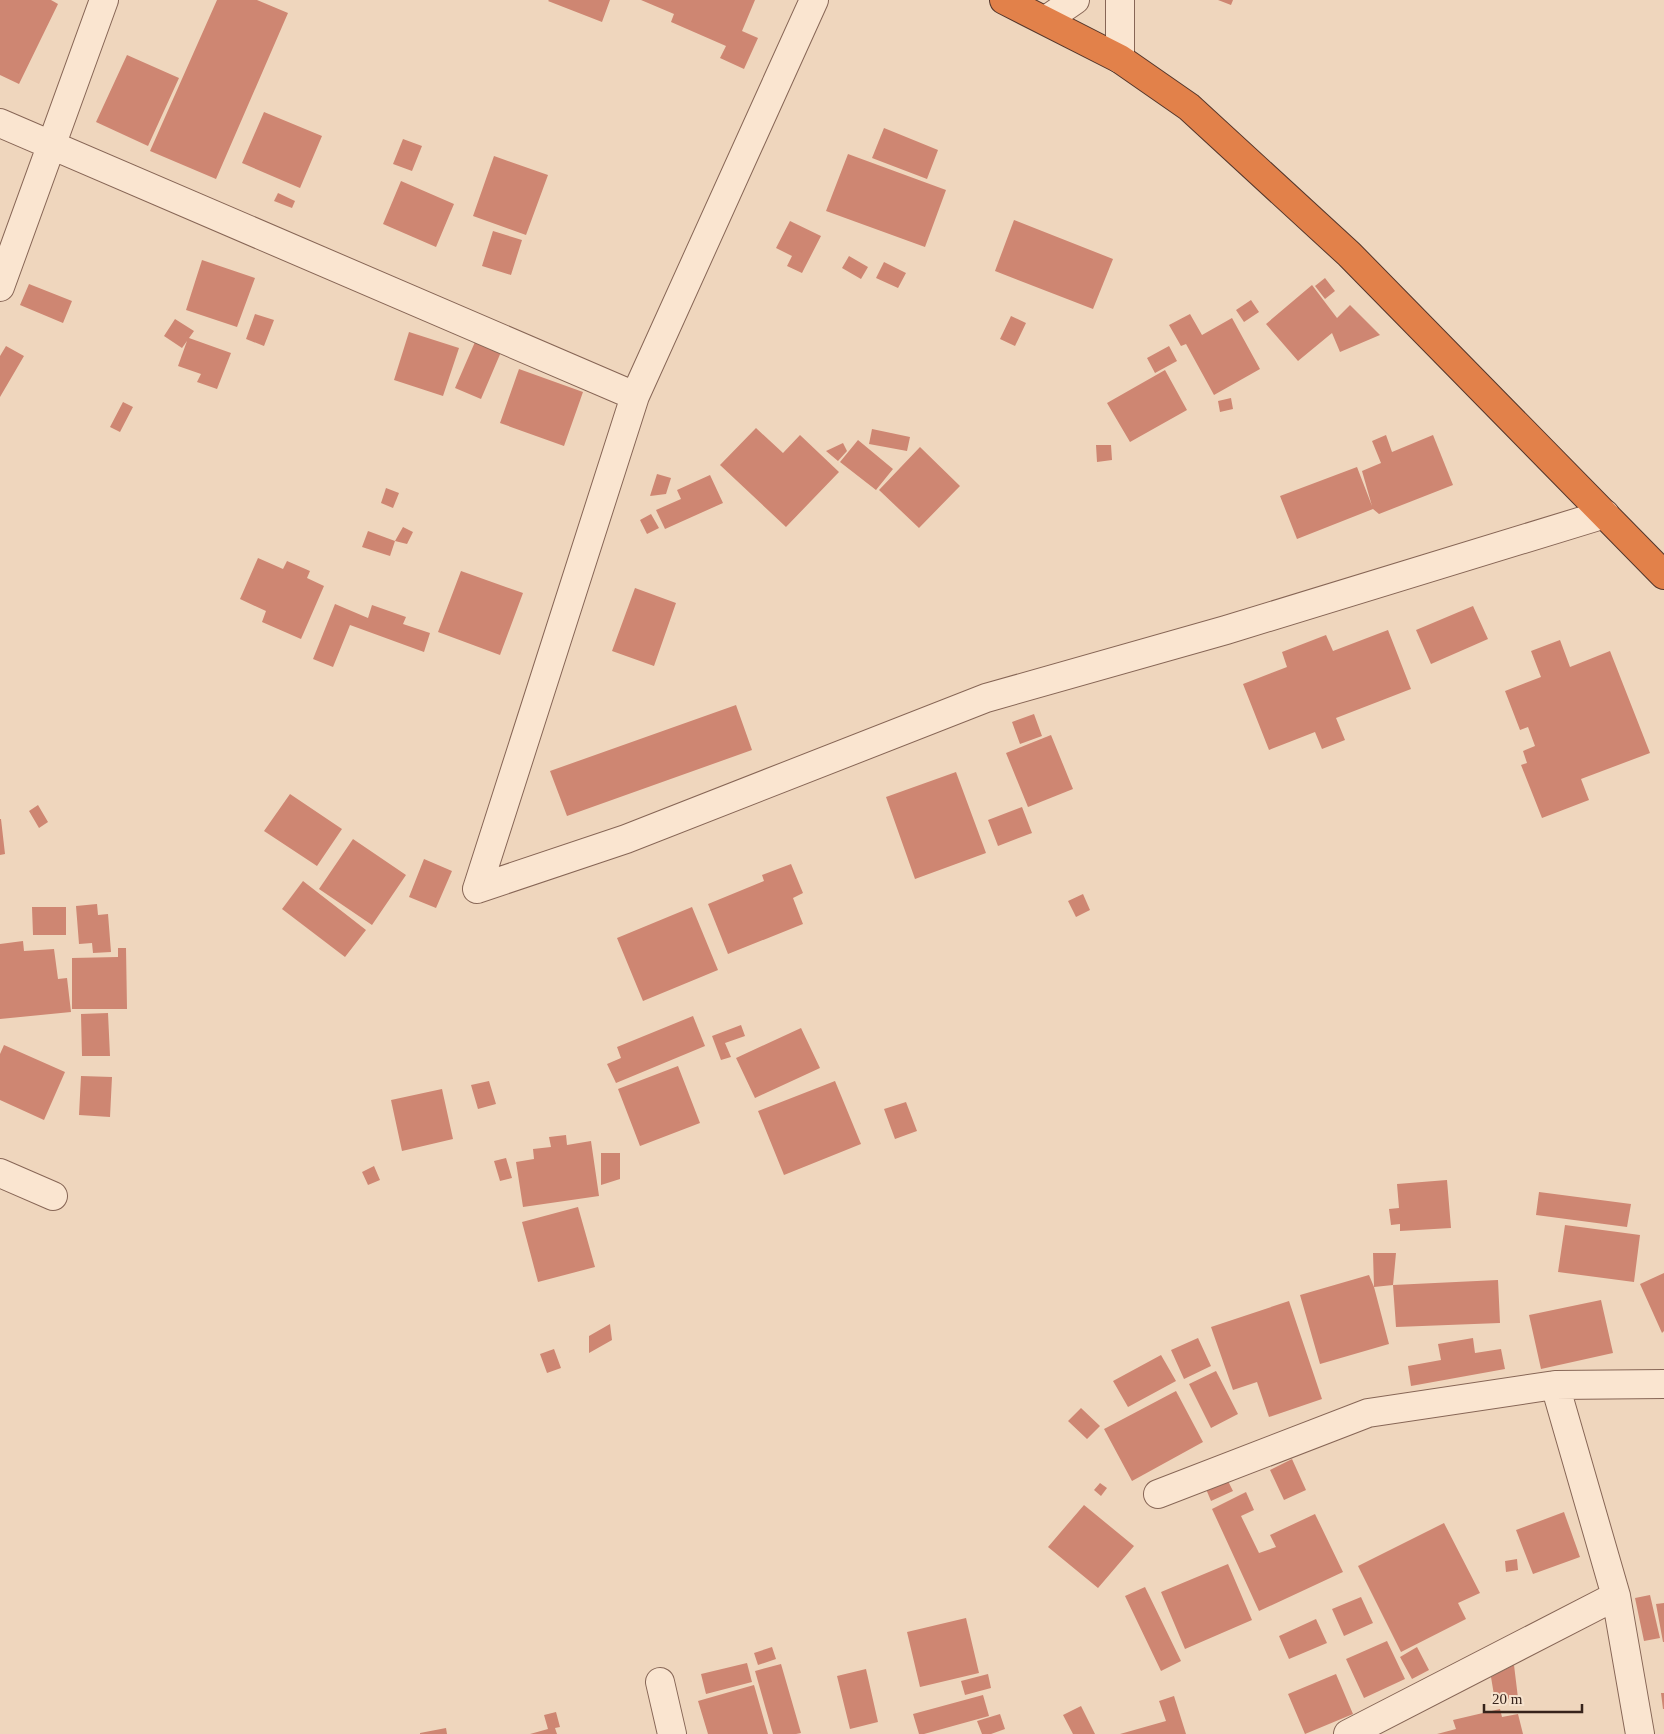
<svg xmlns="http://www.w3.org/2000/svg" width="1664" height="1734" font-family="Georgia,serif">
<style>
.building{fill:#ce8672}
.lines{fill:none;stroke-linecap:round;stroke-linejoin:round}
.minor-casing{stroke:#876656;stroke-width:30}
.highway-casing{stroke:#54362b;stroke-width:30}
.minor{stroke:#fae5d0;stroke-width:28}
.highway{stroke:#e2814a;stroke-width:28}
</style>
<rect width="100%" height="100%" fill="#efd6bd"/>
<path class="building" d="M0,0H51L58,4L19,84L0,75Z
M217,0H257L288,13L216,179L150,151Z
M549,0H610L602,22L548,1Z
M641,0H755L742,31L758,38L744,69L720,58L726,46L671,22L674,14Z
M1218,0H1233L1231,5Z
M127,55L179,78L148,146L96,122Z
M264,112L322,136L300,188L242,163Z
M884,128L938,150L927,179L872,158Z
M403,139L422,146L412,171L393,164Z
M848,154L946,190L925,247L826,211Z
M494,156L548,175L526,235L473,216Z
M401,181L454,204L436,247L383,224Z
M278,193L295,201L292,208L274,201Z
M1014,220L1113,259L1093,309L995,271Z
M790,221L821,236L802,273L787,266L792,256L776,248Z
M493,231L522,240L511,275L482,266Z
M849,256L868,267L861,279L842,268Z
M202,260L255,278L237,327L186,310Z
M884,262L906,273L898,288L876,278Z
M1325,278L1335,291L1325,299L1315,286Z
M29,284L72,301L63,323L20,305Z
M1312,285L1337,318L1350,305L1380,335L1340,352L1332,333L1298,361L1266,324Z
M1251,300L1259,312L1244,322L1236,310Z
M255,314L274,320L264,346L246,339Z
M1190,314L1202,335L1232,318L1260,369L1214,395L1186,344L1181,346L1169,325Z
M1011,316L1026,323L1015,346L1000,339Z
M175,319L194,331L189,338L231,353L217,389L197,382L201,374L178,366L187,341L182,348L164,336Z
M409,332L459,348L443,396L394,380Z
M478,335L504,345L481,399L455,388Z
M6,346L24,356L0,397V356Z
M1169,346L1177,361L1155,373L1147,358Z
M519,369L583,392L564,446L500,423Z
M1165,370L1187,410L1130,442L1107,403Z
M1231,398L1233,409L1220,412L1218,401Z
M123,402L133,407L120,432L110,427Z
M756,428L783,453L800,435L839,472L786,527L720,465Z
M872,429L910,437L907,451L869,444Z
M1386,435L1392,452L1433,435L1453,485L1379,514L1373,509L1297,539L1280,496L1357,467L1372,506L1362,471L1381,463L1372,441Z
M858,440L893,469L876,490L840,462Z
M843,443L847,451L838,461L826,451Z
M1096,445H1111L1112,460L1097,462Z
M920,447L960,486L919,528L879,490Z
M657,474L671,478L666,494L650,496Z
M710,475L723,503L665,529L656,510L681,499L677,490Z
M386,488L399,493L393,508L381,503Z
M651,514L659,528L647,534L640,520Z
M403,527L413,532L407,544L395,541Z
M368,531L395,541L390,556L362,547Z
M258,558L283,569L287,561L310,571L307,578L324,586L301,639L262,622L266,611L240,599Z
M461,571L523,593L500,655L438,632Z
M635,588L676,603L654,666L612,651Z
M335,604L368,618L372,605L406,617L403,624L430,633L424,652L350,625L333,667L313,659Z
M1473,606L1488,639L1431,664L1416,630Z
M1388,630L1411,689L1336,718L1345,740L1322,749L1315,732L1269,750L1243,684L1287,667L1282,652L1326,635L1333,651Z
M1560,640L1570,667L1610,651L1650,753L1581,779L1589,800L1542,818L1521,765L1527,763L1523,751L1535,746L1528,727L1520,730L1505,691L1541,677L1531,651Z
M736,705L752,750L567,816L550,771Z
M1034,714L1042,736L1020,744L1012,722Z
M1051,735L1073,789L1028,807L1006,753Z
M956,772L986,853L915,879L886,797Z
M290,794L342,829L317,866L264,831Z
M38,805L48,822L39,828L29,811Z
M1022,807L1032,833L998,846L988,820Z
M0,819H1L5,854L0,855Z
M353,839L406,875L372,925L319,889Z
M424,859L452,871L436,908L409,897Z
M791,864L803,893L793,898L803,924L728,954L708,904L764,881L762,875Z
M303,881L366,930L345,957L282,909Z
M1083,894L1090,910L1076,917L1068,901Z
M97,904L98,915L108,914L111,952L93,953L92,943L79,944L76,906Z
M32,907H66V935H33Z
M692,907L718,970L643,1001L617,938Z
M23,941L24,951L54,949L58,979L67,978L71,1012L0,1019V944Z
M118,948H126L127,1009H72V958L118,957Z
M108,1013L110,1056H82L81,1014Z
M693,1016L705,1046L616,1083L607,1064L621,1058L617,1047Z
M741,1025L745,1036L725,1043L731,1057L721,1060L712,1036Z
M801,1028L820,1068L755,1098L736,1058Z
M4,1045L65,1072L44,1120L0,1100V1054Z
M678,1066L700,1123L640,1146L618,1089Z
M81,1076L112,1077L110,1117L79,1115Z
M489,1081L496,1104L478,1109L471,1085Z
M835,1081L861,1144L784,1175L758,1111Z
M442,1089L453,1139L402,1151L391,1100Z
M906,1102L917,1131L895,1139L884,1109Z
M566,1135L567,1145L591,1141L599,1196L523,1207L516,1162L534,1159L533,1149L551,1147L549,1137Z
M601,1153H620V1179L601,1185Z
M506,1158L512,1178L500,1181L494,1161Z
M374,1166L380,1180L368,1185L362,1172Z
M1447,1180L1451,1228L1400,1231V1224L1391,1225L1389,1209L1399,1208L1397,1184Z
M1539,1192L1631,1204L1627,1227L1536,1215Z
M578,1207L595,1267L538,1282L522,1222Z
M1565,1225L1640,1235L1634,1282L1558,1272Z
M1373,1253H1396L1393,1285L1374,1287Z
M1664,1273V1331L1662,1333L1640,1284Z
M1369,1275L1374,1287L1389,1344L1320,1364L1300,1295Z
M1498,1280L1500,1323L1396,1327L1393,1285Z
M1601,1300L1613,1353L1541,1369L1529,1315Z
M1289,1301L1322,1399L1269,1417L1257,1382L1233,1390L1211,1327Z
M610,1324L612,1340L589,1353V1336Z
M1198,1338L1211,1366L1184,1379L1171,1350Z
M1473,1338L1475,1353L1501,1349L1505,1369L1411,1386L1408,1366L1441,1360L1438,1344Z
M554,1349L561,1368L547,1373L540,1354Z
M1161,1355L1176,1381L1128,1407L1113,1381Z
M1216,1371L1238,1414L1211,1428L1189,1384Z
M1176,1391L1203,1442L1132,1481L1104,1429Z
M1081,1408L1100,1426L1087,1439L1068,1421Z
M1292,1459L1306,1490L1284,1500L1270,1470Z
M1227,1479L1233,1491L1211,1501L1206,1489Z
M1100,1483L1107,1488L1101,1496L1094,1490Z
M1246,1492L1254,1510L1241,1516L1259,1553L1276,1547L1270,1535L1315,1514L1343,1572L1259,1611L1212,1509Z
M1084,1505L1134,1546L1098,1588L1048,1547Z
M1564,1512L1580,1557L1533,1574L1516,1530Z
M1444,1523L1480,1593L1458,1603L1466,1619L1401,1652L1358,1566Z
M1517,1559L1518,1570L1506,1572L1505,1561Z
M1228,1564L1252,1620L1185,1649L1161,1592Z
M1145,1587L1181,1661L1161,1671L1125,1596Z
M1650,1595L1660,1638L1644,1641L1635,1598Z
M1361,1597L1373,1623L1344,1636L1332,1609Z
M1664,1603V1642H1663L1656,1604Z
M966,1618L979,1673L920,1687L907,1632Z
M1316,1619L1327,1643L1289,1659L1279,1636Z
M1387,1641L1405,1679L1364,1698L1346,1659Z
M772,1647L776,1659L758,1665L754,1653Z
M1417,1647L1429,1670L1412,1679L1400,1657Z
M747,1663L752,1682L706,1694L701,1674Z
M781,1664L801,1733L796,1734H773L755,1671Z
M1514,1665L1518,1698L1495,1701L1491,1677Z
M866,1669L878,1722L850,1729L837,1676Z
M988,1674L991,1688L965,1695L961,1681Z
M1336,1674L1353,1714L1305,1734L1288,1694Z
M754,1685L768,1734H708L698,1701Z
M1661,1693H1664V1709H1663Z
M983,1695L989,1716L924,1734H919L913,1714Z
M1174,1696L1186,1734H1120L1166,1721L1159,1701Z
M1081,1706L1095,1734H1073L1063,1715Z
M1500,1709L1502,1717L1518,1714L1523,1734H1437L1456,1729L1453,1720Z
M556,1712L560,1727L555,1728L557,1734H530L548,1729L544,1715Z
M1000,1714L1005,1729L991,1734H982L977,1721Z
M446,1728L447,1734H420V1733Z"/>
<g class="lines">
<g class="minor-casing">
<path id="minor" d="M1120,0V59
M1046,20L1075,0
M0,123L635,396
M0,287L104,0
M477,889L626,839L986,698L1226,630L1605,514
M477,889L635,396L814,0
M0,1173L53,1196
M1555,1385L1616,1596L1640,1734
M1158,1494L1368,1413L1555,1385L1664,1384
M660,1682L672,1734
M1348,1734L1616,1596"/>
</g>
<g class="highway-casing">
<path id="highway" d="M1004,0L1120,59L1189,107L1349,254L1664,575"/>
</g>
<use href="#minor" class="minor"/>
<use href="#highway" class="highway"/>
</g>
<path d="M1484 1704v8h98v-8" fill="none" stroke="#36231b" stroke-width="2.5"/>
<text x="1492" y="1704" font-size="15" fill="#36231b" stroke="#f6e2cd" stroke-width="4" paint-order="stroke">20 m</text>
</svg>
